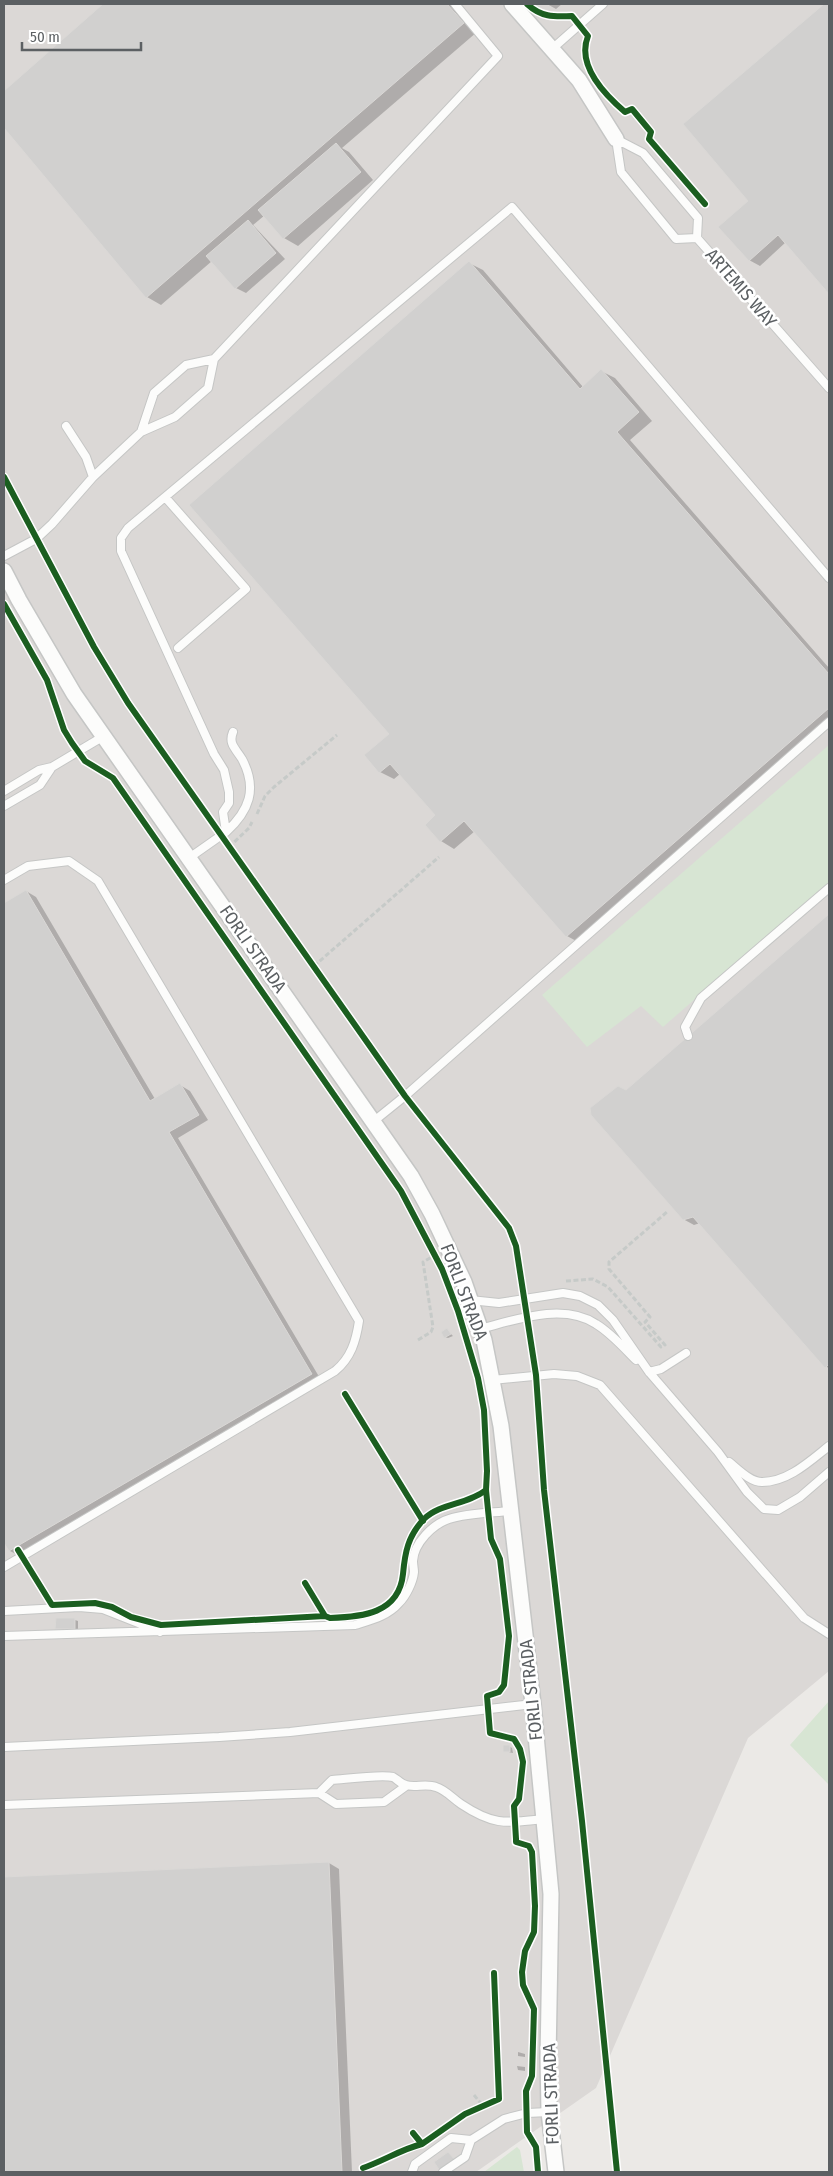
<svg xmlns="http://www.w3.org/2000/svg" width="833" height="2176" font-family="'Fira Sans Condensed',sans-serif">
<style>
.industrial{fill:#dbd8d6}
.green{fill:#d7e5d3}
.shadow{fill:#0003}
.building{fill:#d1d0cf;stroke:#dad8d6}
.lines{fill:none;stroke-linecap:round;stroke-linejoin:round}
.service-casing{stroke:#c5c6c5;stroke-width:10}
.minor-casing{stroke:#c5c6c5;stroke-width:18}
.path{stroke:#c6cac8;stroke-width:3;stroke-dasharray:5 2.5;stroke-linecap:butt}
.service{stroke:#fcfcfb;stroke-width:8}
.minor{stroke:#fcfcfb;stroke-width:15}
.cycleway-casing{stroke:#fff;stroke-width:9}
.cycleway{stroke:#1b5e20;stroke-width:6}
.labels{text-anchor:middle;stroke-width:5;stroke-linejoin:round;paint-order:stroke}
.street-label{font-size:18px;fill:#5c6063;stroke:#fff}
</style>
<rect width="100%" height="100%" fill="#ebe9e6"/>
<path class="industrial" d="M4,4H829V1671L748,1738L596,2088L476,2172H4Z"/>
<path class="green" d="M829,745V882L663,1027L641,1006L587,1047L542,995Z
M829,1701V1785L790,1745Z
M517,2147L520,2150L524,2172H484Z"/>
<path class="shadow" d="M105,4H453L477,32L342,148L349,152L373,180L298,246L284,238L265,215L253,225L285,259L246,293L236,288L212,261L161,305L147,297L4,126V93Z
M547,4H562L556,9Z
M826,4H829V292L786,242L760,266L749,260L750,201L685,124Z
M469,263L483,270L583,387L601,371L615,378L652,421L630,440L829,668V727L580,943L567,936L475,831L454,849L441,841L437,815L400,774L394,779L380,772L391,734Z
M26,891L36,897L155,1099L180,1085L190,1091L208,1120L178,1138L321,1380L20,1556L10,1551L4,1540V904Z
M829,915V1369L700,1223L694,1225L683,1219L627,1091Z
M447,1330L453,1336L448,1338L445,1337Z
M75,1620L78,1621V1630L57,1628Z
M509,1746L512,1748L513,1753L504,1751Z
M329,1863L339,1869L352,2172H7L4,2106V1878Z
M518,2052L525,2054V2057L518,2056Z
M517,2066L525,2067V2071L518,2070Z"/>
<path class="building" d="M103,4H447L464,23L146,298L4,128V91Z
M824,4H829V294L778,235L749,261L718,227L748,201L683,124Z
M336,143L361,172L283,239L258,210Z
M248,220L276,253L235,289L206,256Z
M469,261L580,389L601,369L639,412L617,432L829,674V708L566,937L464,821L440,842L425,825L435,815L390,764L379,773L364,755L389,734L189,505Z
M26,890L150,1101L180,1083L199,1115L169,1132L312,1374L9,1551L4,1543V903Z
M829,914V1364L825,1368L693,1217L683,1220L591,1115L590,1108L618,1086L626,1090Z
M447,1328L451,1334L444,1338L441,1332Z
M56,1618H75V1629H55Z
M503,1745H510V1752H503Z
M329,1862L342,2172H5L4,1877Z
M448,2152L455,2160L440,2171L434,2162Z"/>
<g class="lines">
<g class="service-casing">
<path id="service" d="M552,49L603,4
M616,139L643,153L698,218L697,238L829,388
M616,139L621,172L676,239L697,238
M141,432L154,393L186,365L214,359
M93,477L141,432L175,417L208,388L214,359L498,56L455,4
M165,497L128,528L121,538V551L214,754L224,770L229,792V803L223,812L226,832L189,858
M4,556L36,539L52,524L93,477L86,457L66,426
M178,648L246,589L165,497L512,207L829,578
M4,791L39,770L52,767L104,736
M4,806L40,785L52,767
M226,832C249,811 258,789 242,759C236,749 228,744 233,732
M4,880L28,866L69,861L98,881L359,1321C356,1341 351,1358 335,1371L4,1567
M688,1036L685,1027L701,998L829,888
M374,1121L405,1096L829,722
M470,1300L499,1303L563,1293L580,1296L598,1305L613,1320L649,1372L718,1452L747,1492L764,1509L778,1510L800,1497L829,1472
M480,1329C515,1320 563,1302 596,1324C611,1333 624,1348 636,1360
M649,1372L661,1369L686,1353
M492,1380L554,1374L577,1376L600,1385L804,1618L829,1634
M729,1462C738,1469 750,1482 762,1482C788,1482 810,1461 829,1446
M4,1611L79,1607L103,1609L141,1624L154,1626L160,1632
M4,1636L355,1625C371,1620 388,1616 399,1603C406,1596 413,1582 414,1572C414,1569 413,1565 413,1561C414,1543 433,1524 449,1519C468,1513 491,1513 510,1511
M4,1747L219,1737L290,1732L533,1704
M319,1793L336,1804L384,1802L406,1786
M4,1805L319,1793L332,1780C346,1779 381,1774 393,1777C397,1779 401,1784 406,1785C415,1788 426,1783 436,1787C446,1790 452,1798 461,1804C494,1826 506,1823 544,1819
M412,2172L415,2164L451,2138L471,2140
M443,2172L465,2157L471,2140L504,2119L527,2113L549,2112"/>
</g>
<g class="minor-casing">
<path id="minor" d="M512,4L579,80L616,139
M4,571L19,600L74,694L411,1176L432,1214L464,1282L484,1340L501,1426L533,1704L551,1894L548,2058L549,2112L556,2172"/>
</g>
<path class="path" d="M257,814L265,796L274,787L337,735
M229,847L249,828L252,822
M314,966L439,857
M566,1281L593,1279L608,1287L661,1347L665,1345L645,1322L650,1317L609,1269V1262L667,1212
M418,1340L431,1332L433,1327L423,1262L435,1255
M474,2095L483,2106"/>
<use href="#service" class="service"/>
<use href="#minor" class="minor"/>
<g class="cycleway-casing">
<path id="cycleway" d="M527,4C541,17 553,17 572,16L588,36C576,66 605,95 625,112L632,109L651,132L649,139L705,204
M4,477L94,647L128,703L405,1096L509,1228L516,1246L536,1375L544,1490L582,1821L617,2172
M4,604L47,680L64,730L72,743L85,761L113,778L401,1191L442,1269L458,1311L478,1378L484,1410L487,1471L486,1490L491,1539L500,1559L509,1636L504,1685L499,1692L487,1696L490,1733L514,1739L520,1749L523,1762L519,1799L514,1806L516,1839V1842L529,1846L532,1852L535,1906L534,1932L525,1951L522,1972L523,1985L534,2009L532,2076L526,2091L527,2132L536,2147L538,2172
M345,1394L423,1521
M18,1550L52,1605L95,1603L112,1607L131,1617L161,1625L325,1616
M305,1583L325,1616L330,1618C361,1617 399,1614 403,1574C405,1552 408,1536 424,1519C440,1503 467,1505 486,1490
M413,2133L422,2144L465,2114L499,2099L494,1973
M363,2168C383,2161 402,2149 422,2144"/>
</g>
<use href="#cycleway" class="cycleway"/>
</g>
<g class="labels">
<g class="street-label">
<text transform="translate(741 288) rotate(49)" y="6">ARTEMIS WAY</text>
<text transform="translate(253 949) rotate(55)" y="6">FORLI STRADA</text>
<text transform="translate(464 1292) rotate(69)" y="6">FORLI STRADA</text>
<text transform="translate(531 1690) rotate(-96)" y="6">FORLI STRADA</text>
<text transform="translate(551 2094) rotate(-92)" y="6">FORLI STRADA</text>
</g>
</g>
<rect width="833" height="2176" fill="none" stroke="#5c6063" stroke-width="10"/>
<path d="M22 42v8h119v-8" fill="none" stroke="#5c6063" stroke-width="2.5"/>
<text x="30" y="42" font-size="15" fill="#5c6063" stroke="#ffffff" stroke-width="4" paint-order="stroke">50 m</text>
</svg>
